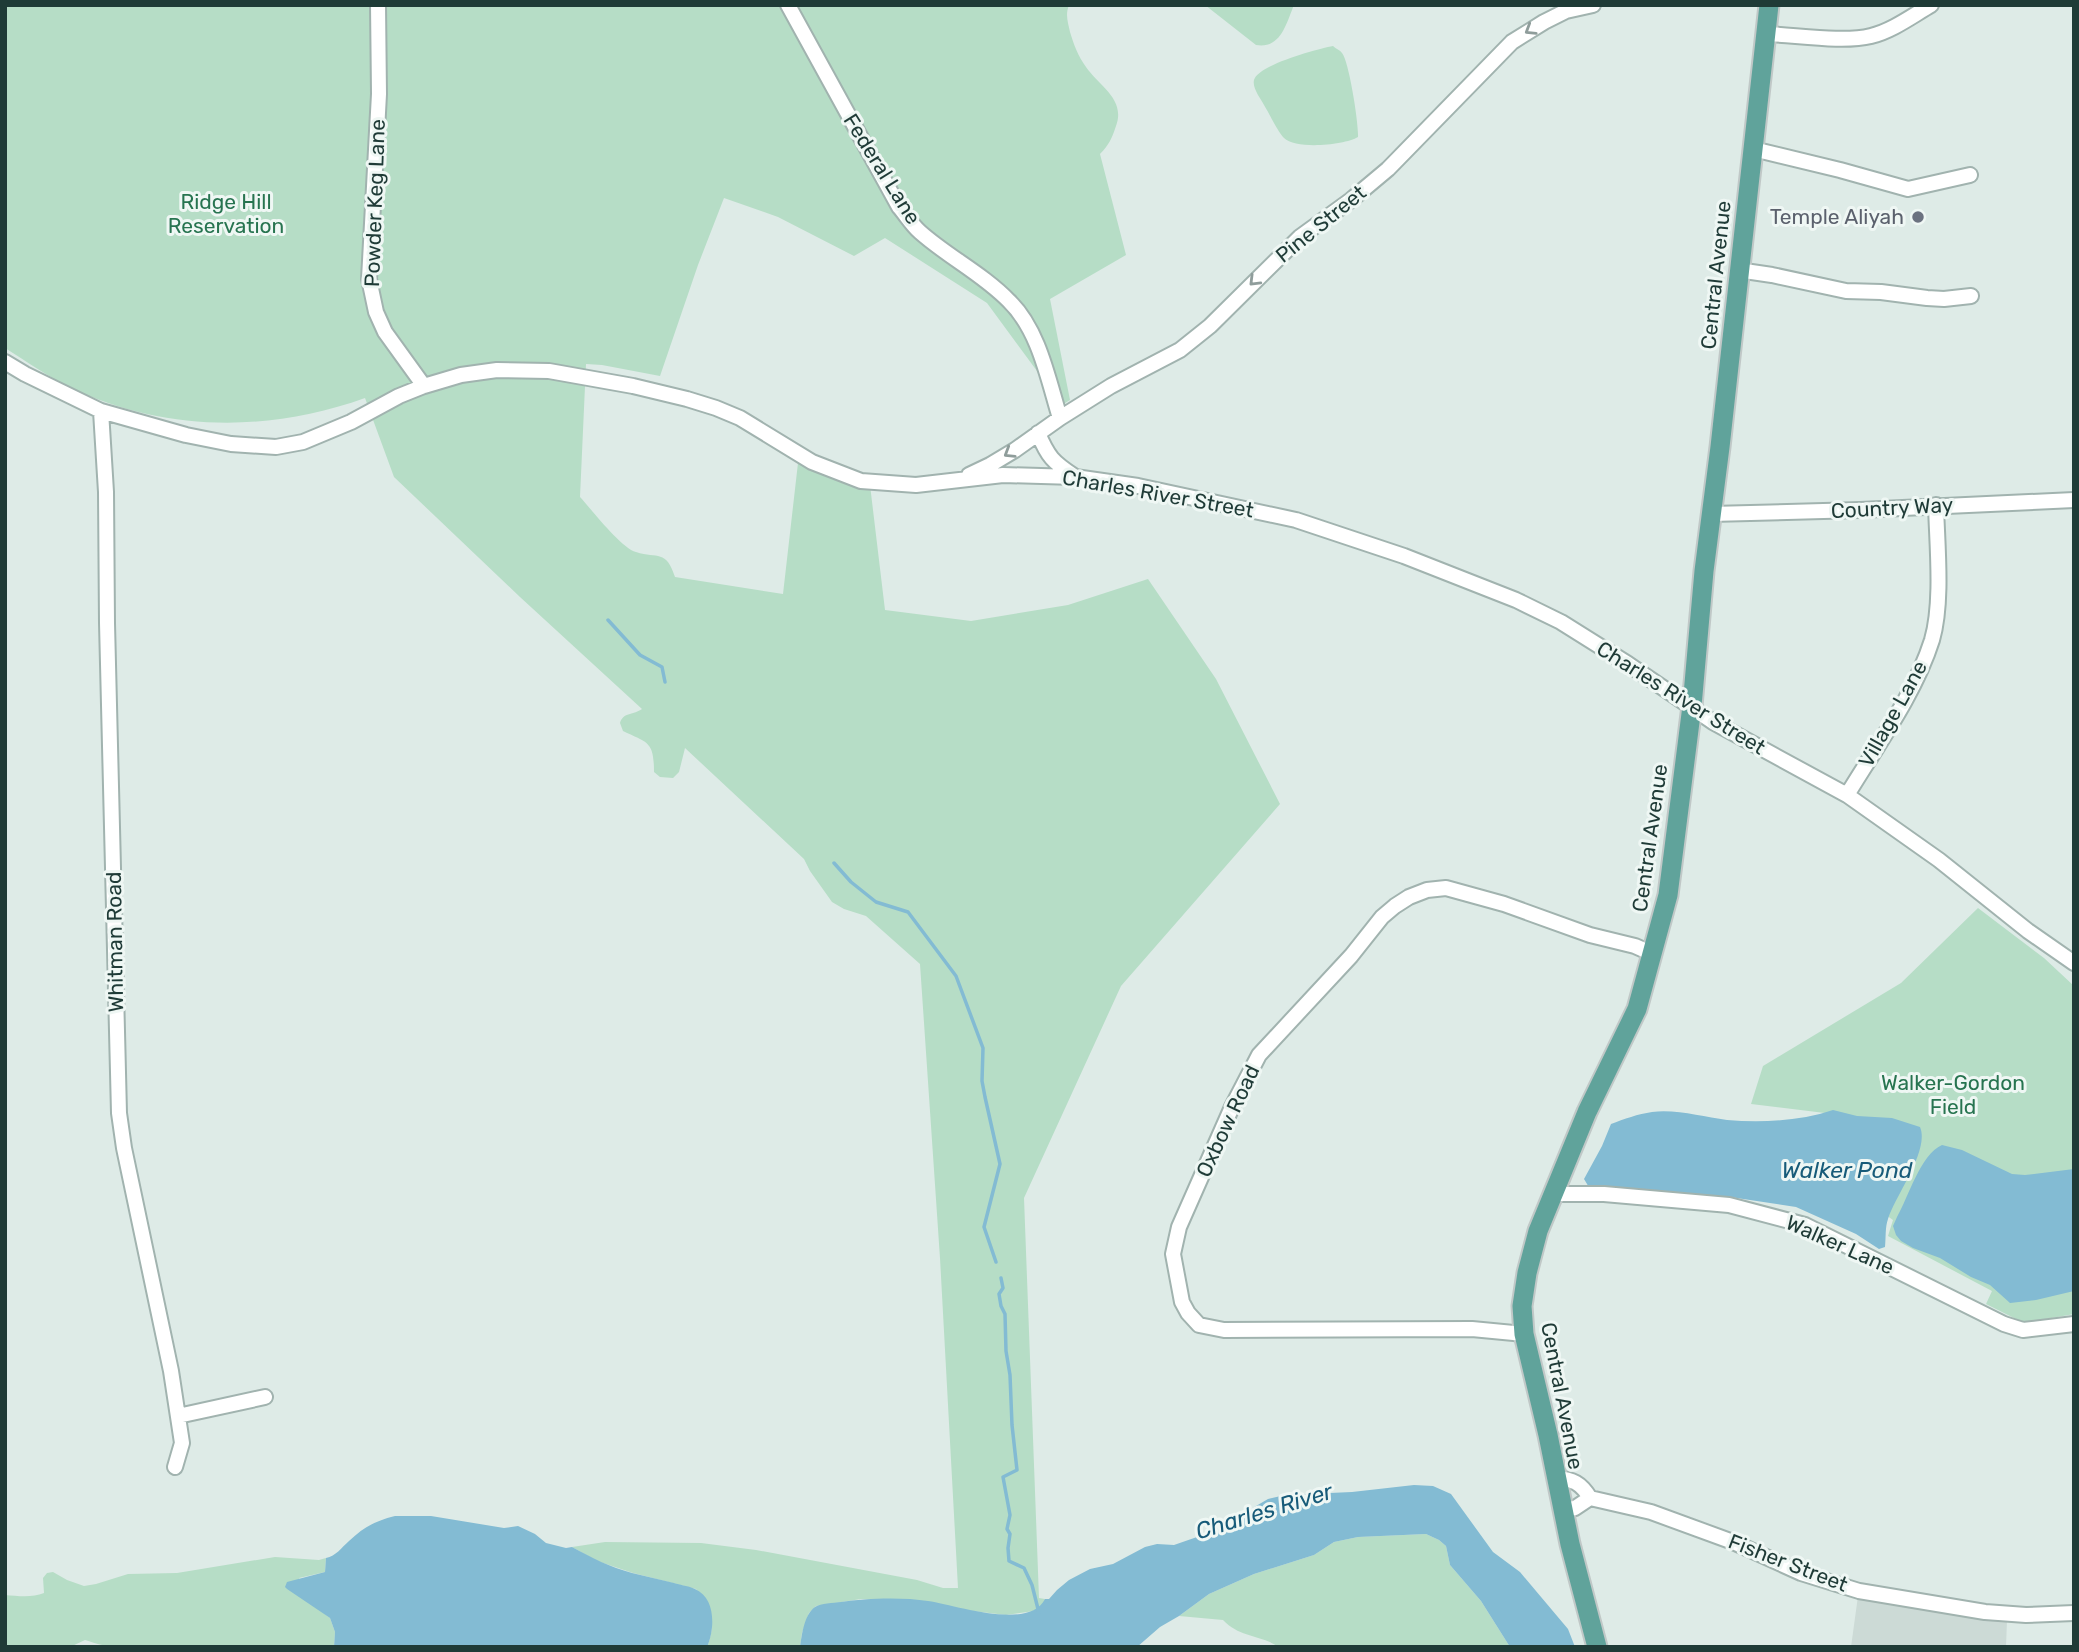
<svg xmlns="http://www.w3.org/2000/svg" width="2079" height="1652" font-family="Rubik,sans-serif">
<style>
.built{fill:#ccdad6}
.green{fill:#b6ddc6}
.water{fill:#83bbd3}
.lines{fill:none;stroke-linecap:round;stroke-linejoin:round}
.stream{stroke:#83bbd3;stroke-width:3.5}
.minor-casing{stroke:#a1b3af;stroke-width:18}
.major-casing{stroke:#c0c8c7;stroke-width:23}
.minor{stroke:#fff;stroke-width:14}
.major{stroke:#60a39b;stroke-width:19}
.oneway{stroke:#8f9d9b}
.worship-dot{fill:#6b7280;stroke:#eff7f4;stroke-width:2.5}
.labels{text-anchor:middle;stroke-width:6;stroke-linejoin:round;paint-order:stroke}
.street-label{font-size:21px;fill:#1f3b37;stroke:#eff7f4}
.park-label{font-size:21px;fill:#277450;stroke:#eff7f4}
.worship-label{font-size:21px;fill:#5b616d;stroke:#eff7f4;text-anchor:end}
.water-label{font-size:23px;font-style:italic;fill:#175b79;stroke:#eff7f4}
</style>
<rect width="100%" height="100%" fill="#deebe7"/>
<path class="built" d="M1858,1596L1992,1620H2007L2006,1647H1851Z"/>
<path class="green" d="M5,5H1069C1065,15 1068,22 1070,32C1074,45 1078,56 1086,67C1099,86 1126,99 1116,126C1112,138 1109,145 1100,154L1126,255L1050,299L1070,400L1062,405L987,303L885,238L854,256L778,217L724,198L698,265L660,376L602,365L586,364L580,497C592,510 621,548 636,552C658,559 666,549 675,577L783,594L798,463L832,476L870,485L885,610L971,621L1068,605L1148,579L1216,679L1280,804L1121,986L1024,1198L1039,1598L1045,1599L1042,1607L1034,1611L1006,1615L881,1600L861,1599L816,1606L809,1613L802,1633L800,1647H707C717,1620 711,1611 696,1589L633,1573L597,1561L572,1547L605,1542L701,1543L756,1550L917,1580L943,1588H958L940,1258L920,964L866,916L844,909L832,902L810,871L804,859L685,748L679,772L673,778L660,777L654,772C654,741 648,743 623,731L620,723C623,712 634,715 642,709L520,597L394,477L365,398C268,433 163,432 69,387C47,376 26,361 5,348Z
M1205,5H1294C1286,24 1281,49 1256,45Z
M1333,46C1336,49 1340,50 1342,53C1349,61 1359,125 1358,137C1345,145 1296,150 1284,138C1278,132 1269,113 1264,105C1261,99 1252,88 1254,80C1258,65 1317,49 1333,46Z
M1978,908L2044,958L2074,986V1314L2024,1323L1986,1304L1992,1291L1888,1236L1893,1220L1797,1152L1833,1114L1751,1104L1763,1066L1901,983Z
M1426,1534L1439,1540L1446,1546L1450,1565L1481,1601L1510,1647H1279C1259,1634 1240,1638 1223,1620L1179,1616L1209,1594L1254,1574L1314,1555L1334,1542L1358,1537Z
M275,1557L319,1560L326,1558L325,1572L299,1578L317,1608L330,1618L335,1632L334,1647H140L134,1645C118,1651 101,1645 85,1640L70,1647H5V1595C18,1596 32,1598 44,1593L43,1578L47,1573L53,1572L67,1580L84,1586L96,1584L128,1574L177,1573Z"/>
<path class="water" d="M1833,1110L1857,1116L1892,1118L1920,1127C1930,1150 1895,1196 1888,1219C1885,1227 1886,1238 1885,1247L1879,1249L1856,1234L1796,1207L1730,1197L1590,1189L1584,1179L1602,1146L1611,1124C1624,1119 1638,1114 1652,1112C1677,1109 1703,1117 1727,1120C1762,1123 1800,1121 1833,1110Z
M1942,1145L1962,1150L2012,1174L2025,1175L2074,1169V1291L2036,1300L2010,1303L1990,1285L1971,1277L1940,1258L1913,1248L1901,1241L1896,1235L1893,1226L1897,1217C1909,1196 1920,1155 1942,1145Z
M1414,1485L1433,1486L1451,1494L1493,1552L1520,1572L1568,1629L1575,1647H1510L1481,1601L1450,1565L1446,1546L1439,1540L1426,1534L1358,1537L1334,1542L1314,1555L1254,1574L1209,1594L1179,1616L1160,1627L1137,1647H800C802,1634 804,1615 815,1607C821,1603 833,1603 841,1602C866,1598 903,1597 928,1601C956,1605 1029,1631 1045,1599H1049L1057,1590L1069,1580L1090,1569L1113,1564L1145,1547L1157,1544L1174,1545L1197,1537L1222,1526L1268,1499L1285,1495L1352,1492Z
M395,1516H431L504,1528L518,1526L535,1534L546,1543L566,1548L572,1547C592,1558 610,1567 632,1573C646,1576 660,1580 674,1583C680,1585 689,1586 695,1589C716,1598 715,1629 707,1647H334L335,1632L330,1618L287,1589L285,1587L287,1582L325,1572L326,1558C336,1556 341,1548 349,1541C364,1527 375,1521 395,1516Z"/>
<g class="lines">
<path class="stream" d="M608,620L640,655L662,667L665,682
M834,863L851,882L876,902L908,912L956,976L983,1048L982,1081L985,1097L1000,1164L984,1227L996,1262
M1001,1278L1003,1288L999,1294L1001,1306L1005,1314L1006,1351L1010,1375L1012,1425L1017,1470L1003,1477L1010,1515L1007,1529L1010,1534L1008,1548L1009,1561L1024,1568L1032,1585L1039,1613"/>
<g class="minor-casing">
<path id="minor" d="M378,5L379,94L369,279L376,312L385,332L424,386
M788,5L899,207C906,215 912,225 920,232C948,257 983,274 1009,301C1039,330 1048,379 1060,418
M1766,34C1796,35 1843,43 1871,36C1892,31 1912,16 1931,5
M1753,149L1840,170L1908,189L1970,175
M1738,270L1772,275L1846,291L1881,292L1927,298L1944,299L1971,296
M5,362L25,374L101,411L186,435L231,444L276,447L303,442L351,422L399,396L424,386L461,375L497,370L549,371L633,386L687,399L716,408L740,418L812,462L861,481L916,485L1003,475L1075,477L1138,486L1296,520L1404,556L1516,600L1561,622L1628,664L1713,722L1847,795L1939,860L2028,931L2074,963
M101,411L106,492L107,623L119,1113L124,1148L171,1371L182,1443L175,1467
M1038,433C1048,457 1053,462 1074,476
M969,475L990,465L1015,450L1060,418L1111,386L1180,350L1210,326L1300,237L1351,200L1388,169L1512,42L1544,22L1566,11L1593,5
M1711,514L1860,510L2074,500
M1847,795C1876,747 1915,694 1932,640C1943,602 1937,545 1936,505
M1553,1194H1604L1729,1205L1805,1225L2004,1324L2023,1330L2074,1324
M1524,1334L1472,1329L1224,1330L1199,1325L1188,1313L1182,1302L1173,1254L1179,1227L1232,1107L1259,1055L1351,956L1382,917L1395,906L1409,897L1427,890L1446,888L1504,904L1590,935L1635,946L1653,954
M178,1416L265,1397
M1555,1478C1573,1479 1581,1483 1590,1498
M1563,1510L1575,1508L1590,1498L1651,1512L1733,1542L1801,1573L1859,1591L1985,1612L2026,1615L2074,1613"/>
</g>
<g class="major-casing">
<path id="major" d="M1597,1647L1570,1544L1548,1435L1524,1334L1522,1306L1527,1273L1538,1231L1587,1112L1637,1009L1668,895L1692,706L1704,571L1720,447L1769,5"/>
</g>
<use href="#minor" class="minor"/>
<use href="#major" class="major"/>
</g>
<defs><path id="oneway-chevron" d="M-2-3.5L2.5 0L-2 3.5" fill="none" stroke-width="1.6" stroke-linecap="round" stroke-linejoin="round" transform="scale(1.75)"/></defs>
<g class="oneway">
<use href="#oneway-chevron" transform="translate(1530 30) rotate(148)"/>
<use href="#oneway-chevron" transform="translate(1254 281) rotate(135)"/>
<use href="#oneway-chevron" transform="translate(1009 453) rotate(148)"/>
</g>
<circle class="worship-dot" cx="1918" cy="217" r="7"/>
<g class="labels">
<g class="street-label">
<text transform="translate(882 169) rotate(58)" y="7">Federal Lane</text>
<text transform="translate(375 203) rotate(-88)" y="7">Powder Keg Lane</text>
<text transform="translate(1321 224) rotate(-39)" y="7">Pine Street</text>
<text transform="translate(1716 275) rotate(-84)" y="7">Central Avenue</text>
<text transform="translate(1158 494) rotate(10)" y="7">Charles River Street</text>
<text transform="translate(1892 508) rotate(-3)" y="7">Country Way</text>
<text transform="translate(1681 698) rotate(32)" y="7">Charles River Street</text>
<text transform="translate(1893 714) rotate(-61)" y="7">Village Lane</text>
<text transform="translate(1650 838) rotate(-82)" y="7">Central Avenue</text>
<text transform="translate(115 942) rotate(-91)" y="7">Whitman Road</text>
<text transform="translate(1228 1121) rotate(-65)" y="7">Oxbow Road</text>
<text transform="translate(1840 1245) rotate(24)" y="7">Walker Lane</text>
<text transform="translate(1562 1396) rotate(79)" y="7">Central Avenue</text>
<text transform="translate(1788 1563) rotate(21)" y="7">Fisher Street</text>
</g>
<g class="park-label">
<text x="226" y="209">Ridge Hill<tspan x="226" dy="24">Reservation</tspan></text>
<text x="1953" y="1090">Walker-Gordon<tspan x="1953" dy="24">Field</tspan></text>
</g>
<g class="worship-label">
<text x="1904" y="224">Temple Aliyah</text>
</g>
<g class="water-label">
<text x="1847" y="1178">Walker Pond</text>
<text transform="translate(1264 1511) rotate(-17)" y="8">Charles River</text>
</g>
</g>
<rect width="2079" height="1652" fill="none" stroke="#1f3b37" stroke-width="14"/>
</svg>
